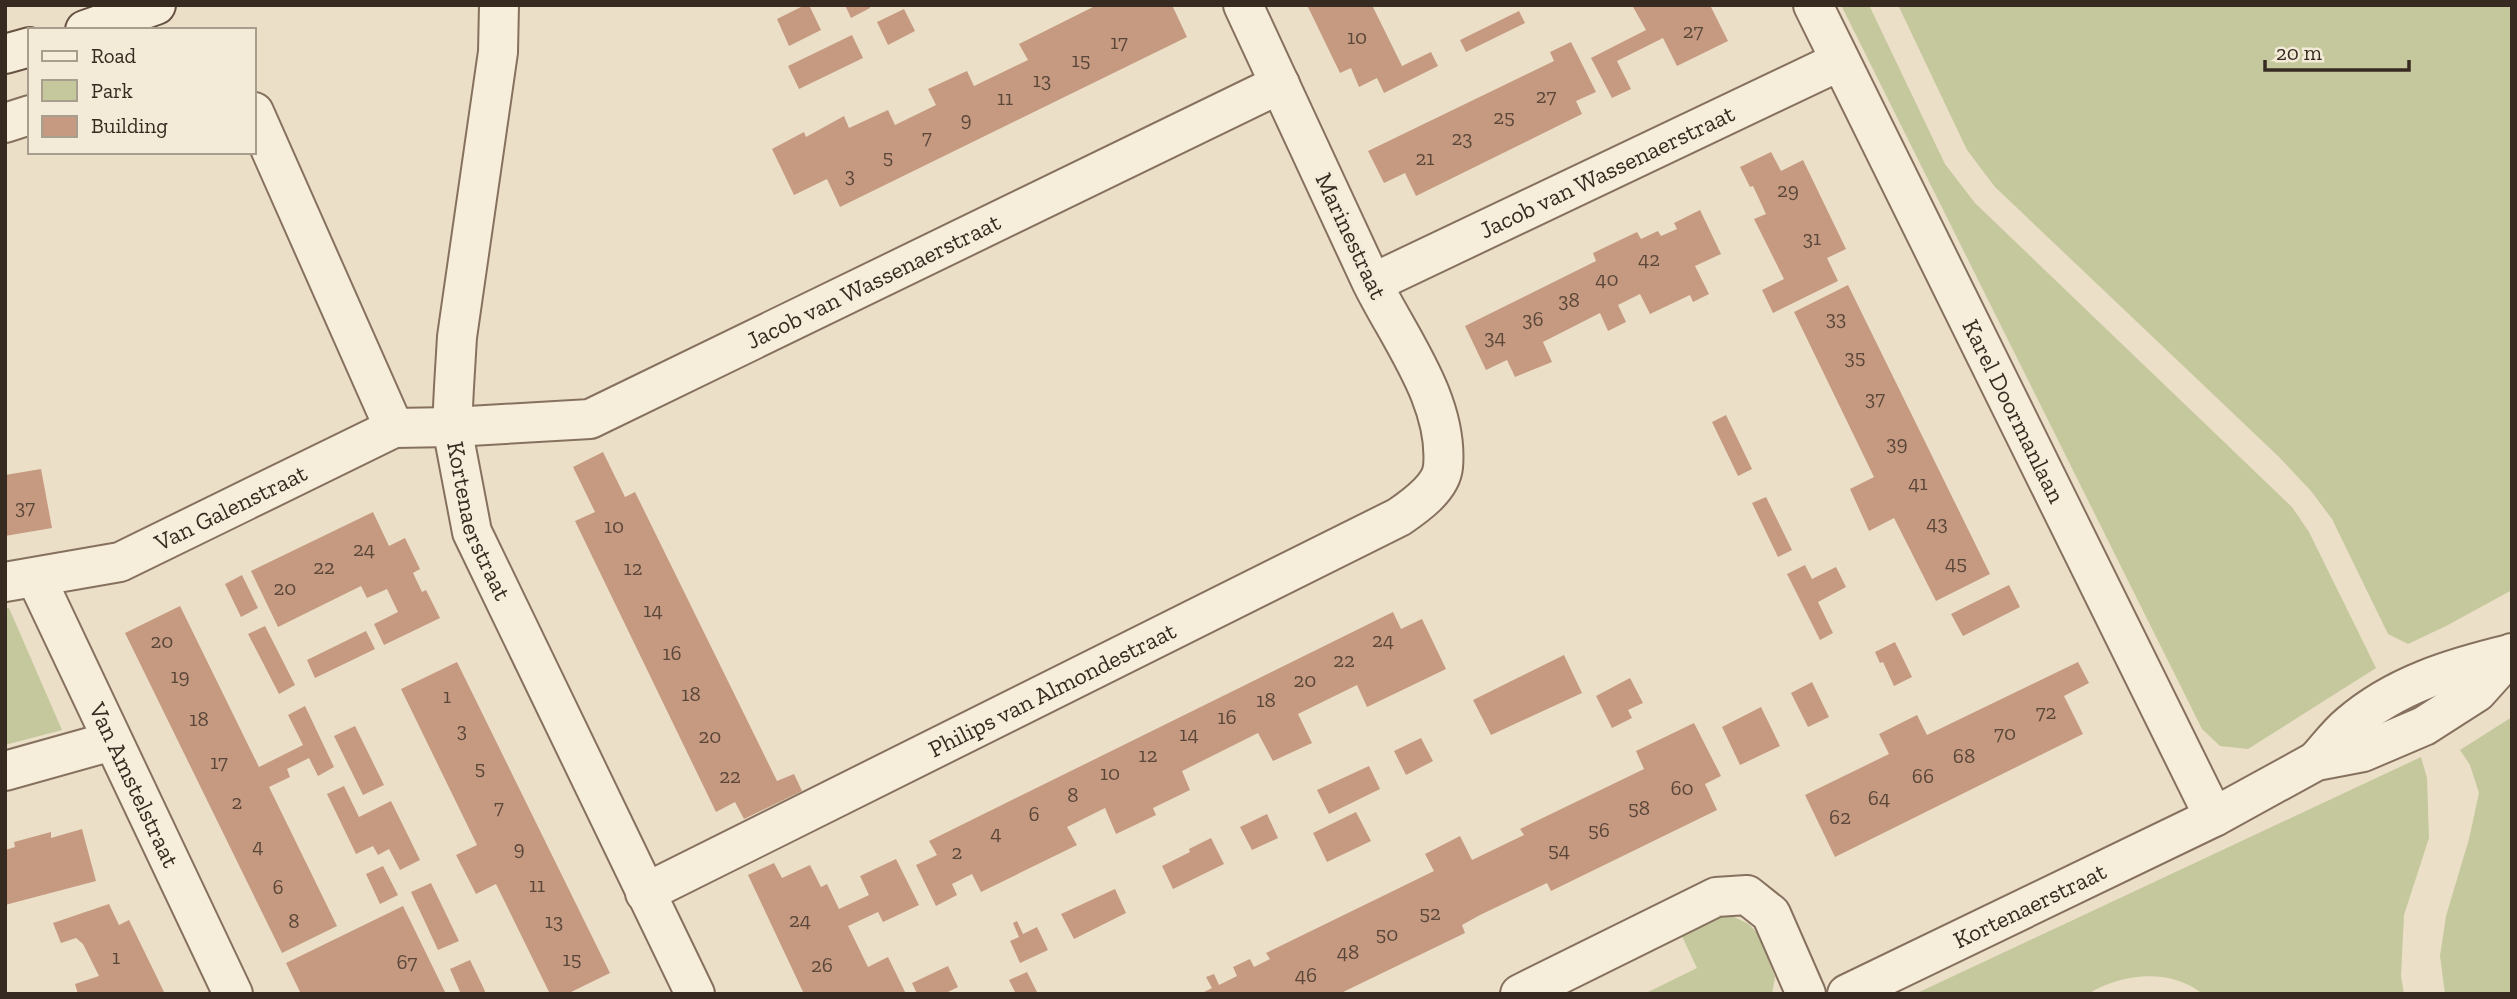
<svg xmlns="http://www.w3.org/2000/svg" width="2517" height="999" font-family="'Zilla Slab',serif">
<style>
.green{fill:#c5c89d}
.building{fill:#c69a81}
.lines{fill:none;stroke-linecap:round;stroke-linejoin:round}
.minor-casing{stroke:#86715e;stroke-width:42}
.secondary-casing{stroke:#685342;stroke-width:42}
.minor{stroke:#f6eddb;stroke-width:38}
.secondary{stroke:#f6eddb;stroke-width:38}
.labels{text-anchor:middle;stroke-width:5;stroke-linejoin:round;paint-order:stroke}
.number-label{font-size:21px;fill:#5b4739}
.street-label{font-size:24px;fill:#372b21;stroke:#f3ead7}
</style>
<rect width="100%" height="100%" fill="#ebdfc8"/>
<path class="green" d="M1841,5H1869L1945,164L1975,203L2292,507L2309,532L2376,668L2248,749L2220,746L2202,729Z
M1898,5H2512V590L2446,626L2408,644L2388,634L2332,519L2311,491L2278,456L1995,187L1967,150Z
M9,608L62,730L5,745V609Z
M2512,717V994H2445L2440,956L2446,916L2469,839L2479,793L2470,765L2460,750Z
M2421,757L2427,778L2429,838L2404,915L2401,976L2404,994H2203C2170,968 2122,973 2088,994H1915Z
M1716,916L1734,917L1749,924L1758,934L1775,977L1772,994H1644L1697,968L1680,932Z"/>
<path class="building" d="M805,5H809L821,30L789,46L777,19Z
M845,5H869L870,8L851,18Z
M1097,5H1172L1187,37L840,207L827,179L794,195L772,149L804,132L806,137L844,116L849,128L888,110L895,125L936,105L928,89L967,71L974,86L1028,60L1019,44Z
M1307,5H1372L1402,66L1431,52L1438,66L1384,93L1377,78L1359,87L1351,68L1340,73Z
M1632,5H1710L1728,41L1677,66L1663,38L1617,61L1631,89L1612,98L1591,58L1646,30Z
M904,9L915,31L888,45L877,22Z
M1519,11L1525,23L1466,52L1460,40Z
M852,35L863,58L799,89L788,66Z
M1571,42L1596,92L1576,101L1582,114L1416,196L1405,173L1384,183L1368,151L1554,61L1550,52Z
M1771,152L1781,171L1803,160L1846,249L1827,258L1838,281L1773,313L1762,290L1784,279L1754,219L1766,214L1753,186L1750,187L1740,167Z
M1700,210L1721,254L1695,266L1709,294L1693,302L1690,295L1650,314L1640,294L1618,305L1626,322L1608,331L1600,313L1543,342L1552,362L1515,377L1507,360L1486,370L1465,326L1596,261L1593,253L1637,232L1641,239L1658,231L1661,236L1677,229L1674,223Z
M1848,285L1990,574L1936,601L1894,518L1869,531L1850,489L1874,477L1794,312Z
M1726,415L1752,469L1738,476L1712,422Z
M603,452L625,497L635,492L777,781L794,774L802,791L744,819L735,802L716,812L575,521L595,512L573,467Z
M41,469L52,528L5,536V475Z
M1766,497L1792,550L1778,557L1752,503Z
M373,512L389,546L405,538L420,569L413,573L422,592L426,590L440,618L384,645L374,624L398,612L387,589L367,598L361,586L278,627L251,571Z
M1805,565L1812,579L1836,567L1846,587L1818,602L1833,633L1820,640L1787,574Z
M242,575L258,608L241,617L225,584Z
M2009,585L2020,607L1963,636L1951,614Z
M180,606L259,767L303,745L288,715L305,706L334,767L318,776L309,758L287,769L290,777L269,787L337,926L282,953L125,633Z
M1393,612L1401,629L1422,619L1446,669L1367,707L1357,685L1298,714L1312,743L1273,761L1258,733L1182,771L1190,790L1153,808L1156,815L1116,834L1105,808L1067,827L1077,845L981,892L972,874L952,884L957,895L936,906L916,865L937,855L929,841Z
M265,626L295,685L279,694L248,634Z
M366,631L375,649L315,678L307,660Z
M1895,642L1912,677L1894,686L1883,662L1880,663L1875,652Z
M1564,655L1582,693L1491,735L1473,700Z
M457,662L610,973L567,994H550L496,884L476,894L456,855L477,845L401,689Z
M2078,662L2089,683L2064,696L2083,734L1835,857L1805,795L1889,754L1879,734L1917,715L1927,735Z
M1630,678L1643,703L1628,710L1632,718L1612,728L1596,696Z
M1812,682L1829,717L1808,727L1791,693Z
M1761,707L1780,746L1740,765L1722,727Z
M1694,723L1721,776L1705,784L1717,810L1551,891L1547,883L1480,915L1462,925L1465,933L1339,994H1200L1212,988L1206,977L1214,974L1219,985L1237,976L1233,967L1250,959L1254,967L1270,959L1266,953L1434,871L1425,854L1460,836L1472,860L1524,835L1520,829L1644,769L1636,751Z
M355,726L384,785L363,795L334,736Z
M1421,738L1433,761L1406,775L1394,751Z
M1369,766L1380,789L1329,814L1317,790Z
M344,786L359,817L391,801L420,860L400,870L389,849L378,855L373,846L356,854L327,794Z
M1356,812L1371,841L1327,862L1313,833Z
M1267,814L1278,838L1252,850L1240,827Z
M82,829L96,881L5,905V850L15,847L14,842L51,832V838Z
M1211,838L1224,864L1173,889L1162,866L1190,852L1189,849Z
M896,859L919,905L883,922L878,912L848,926L868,967L888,957L906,994H804L748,875L774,863L782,878L810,865L821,887L827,884L839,909L869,895L860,876Z
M383,866L398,895L380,904L366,874Z
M431,883L459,941L438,950L411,892Z
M1115,889L1126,913L1074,939L1061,914Z
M109,904L119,925L129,920L165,994H78L75,984L99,976L83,944L76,938L61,943L53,923Z
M403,906L446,994H301L286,963Z
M1017,921L1023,934L1037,927L1048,950L1020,963L1010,941L1019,937L1013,923Z
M470,960L484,989L486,994H461L450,969Z
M948,966L958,987L944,994H917L912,983Z
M1027,972L1038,994H1016L1009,980Z"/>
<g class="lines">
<g class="minor-casing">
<g id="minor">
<path id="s1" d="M499,5L498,52L457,337L454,387L452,427L472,532L695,994"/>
<path id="s2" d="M1813,5L2214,817"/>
<path d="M254,112L394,428"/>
<path d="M5,123L30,115"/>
<path id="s3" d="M1373,283L1840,61"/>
<path id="s4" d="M36,578L233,994"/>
<path id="s5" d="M5,582L120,562L394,428L452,427L590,419L1280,84"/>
<path d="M2316,761C2327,749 2337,735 2349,725C2395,685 2452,668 2510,654"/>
<path d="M5,771L112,741"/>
<path id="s6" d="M645,893L1399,517C1415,506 1441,488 1443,467C1449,401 1399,338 1371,281C1328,189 1286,97 1243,5"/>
<path d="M1520,994L1716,897L1747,895L1771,914L1806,994"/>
<path id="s7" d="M1847,994L2214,817L2316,761L2363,752L2424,726L2477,692L2512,653"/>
</g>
</g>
<g class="secondary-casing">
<path id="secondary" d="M85,30L156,5
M5,54L30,47"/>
</g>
<use href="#minor" class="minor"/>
<use href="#secondary" class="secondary"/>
</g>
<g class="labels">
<g class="number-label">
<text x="1693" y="38">27</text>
<text x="1357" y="44">10</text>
<text x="1119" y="49">17</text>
<text x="1081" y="67">15</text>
<text x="1042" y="87">13</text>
<text x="1546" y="103">27</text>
<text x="1005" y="105">11</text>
<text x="1504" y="124">25</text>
<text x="966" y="126">9</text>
<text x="927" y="144">7</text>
<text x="1462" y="145">23</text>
<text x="888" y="164">5</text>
<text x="1425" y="165">21</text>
<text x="850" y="182">3</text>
<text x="1788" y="197">29</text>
<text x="1812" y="245">31</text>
<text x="1649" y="266">42</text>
<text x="1607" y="286">40</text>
<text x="1569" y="307">38</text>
<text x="1836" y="325">33</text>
<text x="1533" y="326">36</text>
<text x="1495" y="344">34</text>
<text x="1855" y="364">35</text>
<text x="1875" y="405">37</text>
<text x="1897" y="450">39</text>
<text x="1918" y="490">41</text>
<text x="25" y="514">37</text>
<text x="1937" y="530">43</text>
<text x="614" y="533">10</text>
<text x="364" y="556">24</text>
<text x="1956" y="570">45</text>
<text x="324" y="574">22</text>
<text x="633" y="575">12</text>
<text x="285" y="595">20</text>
<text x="653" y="617">14</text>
<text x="1383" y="647">24</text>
<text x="162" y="648">20</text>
<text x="672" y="660">16</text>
<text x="1344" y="667">22</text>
<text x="180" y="683">19</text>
<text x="1305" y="687">20</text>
<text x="691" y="701">18</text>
<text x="447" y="703">1</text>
<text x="1266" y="707">18</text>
<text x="2046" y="719">72</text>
<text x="1227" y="724">16</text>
<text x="199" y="726">18</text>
<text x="462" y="737">3</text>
<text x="2005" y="740">70</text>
<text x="1189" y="741">14</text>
<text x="710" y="743">20</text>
<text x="1148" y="762">12</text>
<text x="1964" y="763">68</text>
<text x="219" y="769">17</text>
<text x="480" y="775">5</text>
<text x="1110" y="780">10</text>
<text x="730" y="783">22</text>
<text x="1923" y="783">66</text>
<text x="1682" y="795">60</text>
<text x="1073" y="802">8</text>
<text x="1879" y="805">64</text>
<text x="237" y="809">2</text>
<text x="499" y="814">7</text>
<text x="1639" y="815">58</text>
<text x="1034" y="821">6</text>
<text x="1840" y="824">62</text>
<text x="1599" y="837">56</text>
<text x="996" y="840">4</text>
<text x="258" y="853">4</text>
<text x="519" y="855">9</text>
<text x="1559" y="857">54</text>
<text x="957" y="859">2</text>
<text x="537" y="892">11</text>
<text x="278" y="894">6</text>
<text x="1430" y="920">52</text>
<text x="800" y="927">24</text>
<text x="294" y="928">8</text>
<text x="554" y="928">13</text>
<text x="1387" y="941">50</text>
<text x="1348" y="959">48</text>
<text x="116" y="964">1</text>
<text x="572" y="966">15</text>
<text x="407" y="969">67</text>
<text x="822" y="972">26</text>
<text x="1306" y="982">46</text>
</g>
<g class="street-label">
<text dy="8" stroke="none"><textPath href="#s3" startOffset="259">Jacob van Wassenaerstraat</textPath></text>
<text transform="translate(1351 236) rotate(65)" y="8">Marinestraat</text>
<text dy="8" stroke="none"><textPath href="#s5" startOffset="933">Jacob van Wassenaerstraat</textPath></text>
<text dy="8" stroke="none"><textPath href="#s2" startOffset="453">Karel Doormanlaan</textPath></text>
<text dy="8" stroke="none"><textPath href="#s5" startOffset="240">Van Galenstraat</textPath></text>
<text dy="8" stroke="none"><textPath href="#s1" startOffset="523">Kortenaerstraat</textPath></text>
<text dy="8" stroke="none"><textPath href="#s6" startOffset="455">Philips van Almondestraat</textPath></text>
<text dy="8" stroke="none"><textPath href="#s4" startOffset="229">Van Amstelstraat</textPath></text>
<text dy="8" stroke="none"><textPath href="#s7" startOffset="203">Kortenaerstraat</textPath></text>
</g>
</g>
<rect width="2517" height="999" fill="none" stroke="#372b21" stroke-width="14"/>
<rect x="28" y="28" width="228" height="126" fill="#f3ead7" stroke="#a89e8e" stroke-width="2"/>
<rect x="42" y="51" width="35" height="10" fill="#f6eddb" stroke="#a89e8e" stroke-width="2"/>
<text x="91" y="63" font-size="21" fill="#372b21">Road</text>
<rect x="42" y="80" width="35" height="21" fill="#c5c89d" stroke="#a89e8e" stroke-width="2"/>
<text x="91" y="98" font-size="21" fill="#372b21">Park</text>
<rect x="42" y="116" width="35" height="21" fill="#c69a81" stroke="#a89e8e" stroke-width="2"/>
<text x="91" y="133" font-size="21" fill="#372b21">Building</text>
<path d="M2265 60v10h144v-10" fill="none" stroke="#372b21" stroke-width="3.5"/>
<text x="2276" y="60" font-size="21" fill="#372b21" stroke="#f3ead7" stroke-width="5" paint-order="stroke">20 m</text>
</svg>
